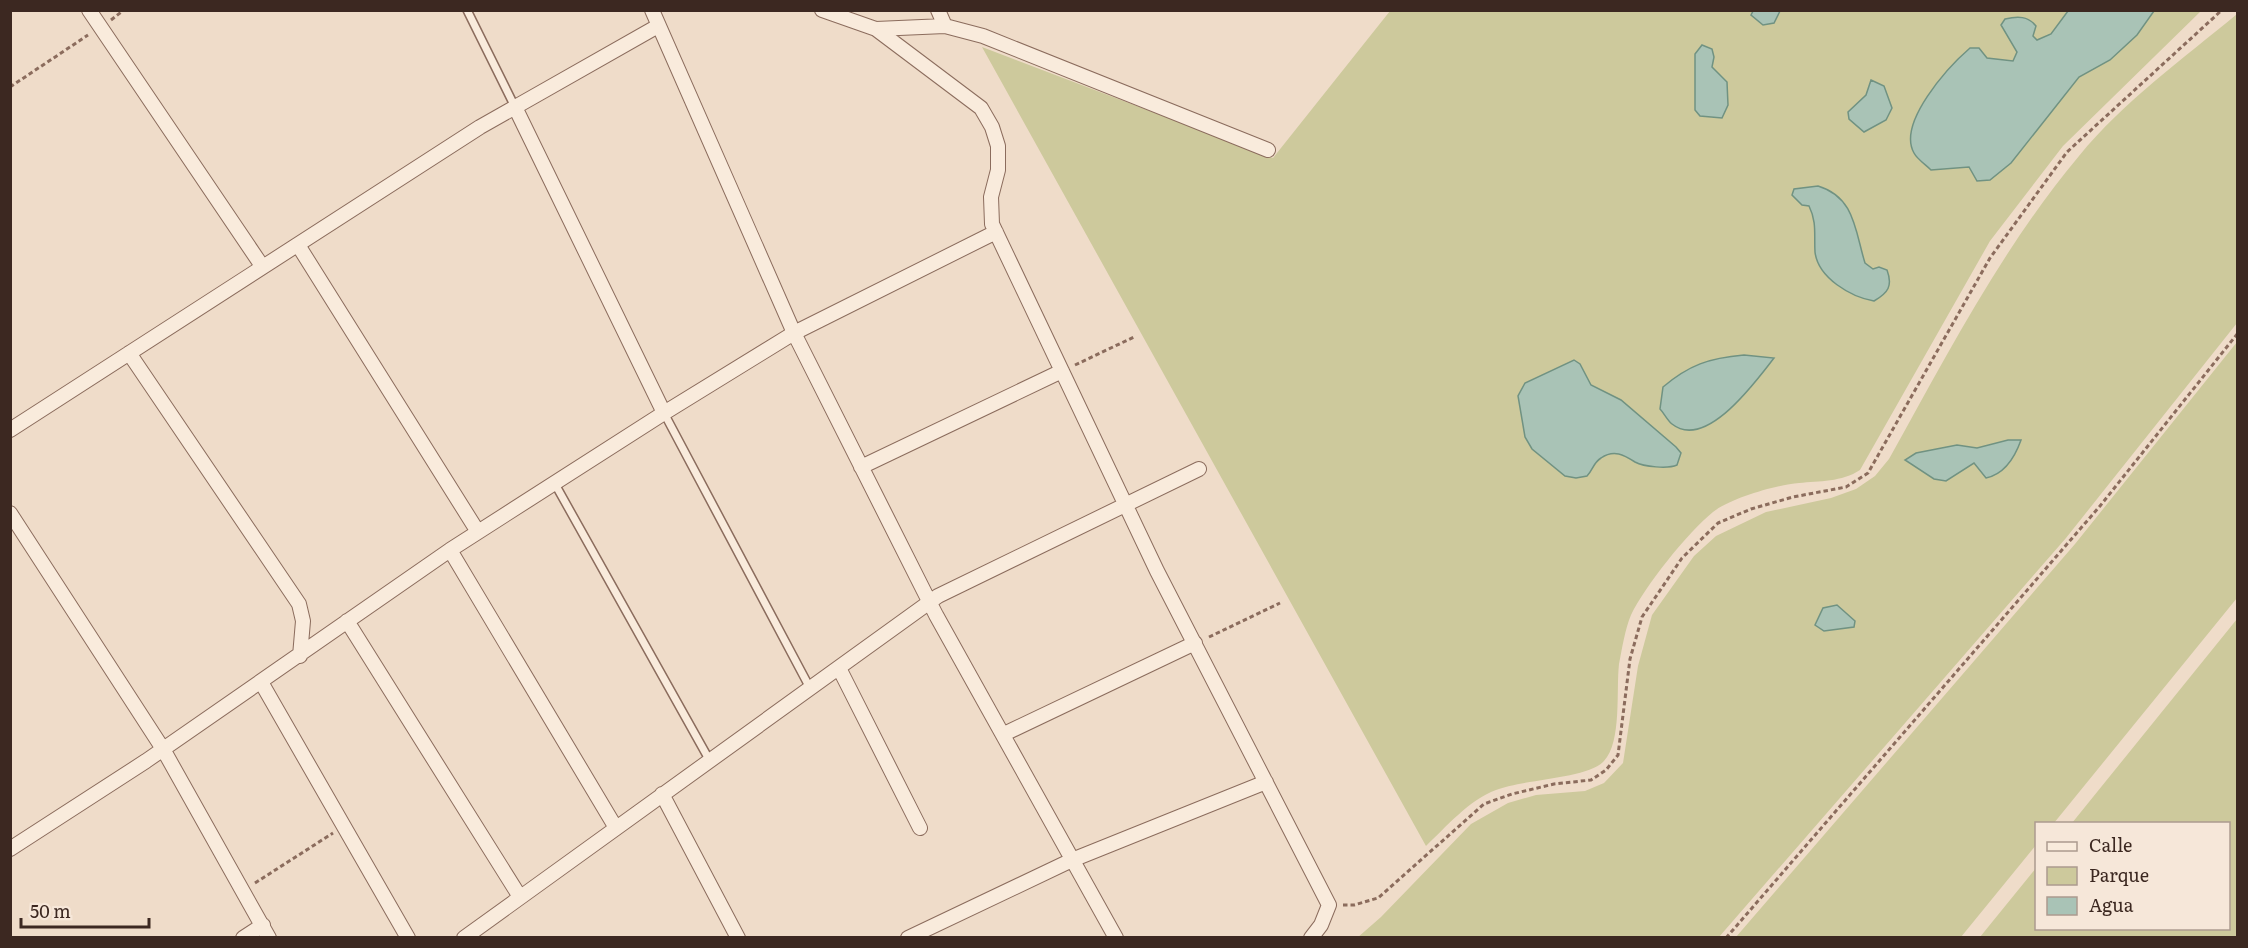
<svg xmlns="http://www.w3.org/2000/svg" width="2248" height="948" font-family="Literata,serif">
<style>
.green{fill:#cdc99c}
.water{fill:#a9c3b6;stroke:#709282;stroke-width:1.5}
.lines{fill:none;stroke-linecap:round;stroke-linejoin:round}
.service-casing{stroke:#8b6c5d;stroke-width:10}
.minor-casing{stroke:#8b6c5d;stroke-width:16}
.path{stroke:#8b6c5d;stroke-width:3;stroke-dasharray:4.5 3;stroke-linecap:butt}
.service{stroke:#f9ebdc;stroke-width:7}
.minor{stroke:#f9ebdc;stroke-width:14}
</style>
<rect width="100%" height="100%" fill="#efdcc9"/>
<path class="green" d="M1390,11H2201L2063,146L1990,241L1860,470C1842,482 1819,481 1799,483C1776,485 1731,498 1713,512C1688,532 1645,586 1631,615C1625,629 1622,649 1619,664C1616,690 1622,742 1604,761C1588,779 1523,779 1496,790C1469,800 1446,827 1426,846L982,47L1273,158Z
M2237,14V323L2066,538L1719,937L1357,938L1381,917L1471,824L1508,803L1536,795L1585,791L1604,783L1623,763L1638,666L1652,615L1694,556L1716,536L1766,512L1831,498L1856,489L1875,476L1889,459C1947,355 2002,248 2079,156C2124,101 2183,59 2237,14Z
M2237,342V598L2054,823L2036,824V845L1961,937H1736L2075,544Z
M2237,619V937H1980L2036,868V928H2228V824L2072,823Z"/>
<path class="water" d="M1753,11V10L1780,11L1774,23L1763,25L1751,15Z
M2068,11H2154L2137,35L2110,60L2079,77L2011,163L1990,180L1977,181L1969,167L1931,170C1926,165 1917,159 1914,153C1897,123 1948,67 1970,48H1979L1987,58L2013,61L2017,52L2001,25L2005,19C2018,16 2028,16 2036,26L2033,36L2037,40L2051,34Z
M1702,45L1712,49L1714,57L1712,67L1727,82L1728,105L1722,118L1700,116L1695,110V54Z
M1871,80L1884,86L1892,108L1886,120L1864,132L1849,119L1848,112L1866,95Z
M1818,186C1855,197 1855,231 1865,263L1873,269L1879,267L1887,270C1893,286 1888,293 1874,301C1851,297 1818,278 1815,252C1814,235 1817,222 1809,206L1802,205L1792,195L1794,189Z
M1744,355L1774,358C1756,381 1706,451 1672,424C1667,420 1664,413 1660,409L1663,387C1689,365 1709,358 1744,355Z
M1574,360L1580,364L1591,385L1621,400L1676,447L1681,453L1677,465C1668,469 1644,467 1635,462C1624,455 1614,449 1601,458C1593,463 1593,470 1587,476L1576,478L1565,476L1532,449L1525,437L1518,396L1525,383Z
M2008,440H2021C2015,457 2005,474 1986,478L1974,463L1946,481L1934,479L1905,460L1916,453L1957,445L1977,448Z
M1837,605L1855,621L1854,627L1824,631L1815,625L1823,608Z"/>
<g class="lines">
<g class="service-casing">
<path id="service" d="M467,10L515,107
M664,413L810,688
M555,484L710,761"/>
</g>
<g class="minor-casing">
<path id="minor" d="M89,10L262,266
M652,10L794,333L936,615L1116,938
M822,10L876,29L945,26L983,36L1268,150
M938,10L945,26
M876,29L981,108L992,127L998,146V170L991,197L992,224L1157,571L1329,905L1321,925L1311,938
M515,107L664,413
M298,245L478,532
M129,353L299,604L303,621L300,656
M10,430L480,127L658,26
M861,467L1062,371
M10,513L163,749L269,938
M450,550L616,828
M347,621L520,897
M839,668L920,828
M261,682L408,938
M1004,734L1195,643
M662,794L738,938
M10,849L146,761L450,550L664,413L794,333L996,232
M243,938L263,925
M464,938L938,596L1199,469
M908,938L1072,860L1266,782"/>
</g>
<path class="path" d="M111,20L124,10
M10,87L88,35
M1075,365L1134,337
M1209,637L1280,603
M255,883L333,833
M1343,905H1354L1378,898L1484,804L1512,794L1554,784L1591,780L1606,770L1618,755L1630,659L1642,617L1682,558L1718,523L1751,509L1793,497L1846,487L1868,473L1990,258L2067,152L2222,10
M1726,938L2100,506L2238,333"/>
<use href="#service" class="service"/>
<use href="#minor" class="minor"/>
</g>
<rect width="2248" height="948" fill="none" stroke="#3c2821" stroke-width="24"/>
<rect x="2035" y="822" width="195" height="108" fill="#f6e7d9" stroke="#ac9b8f" stroke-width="1.5"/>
<rect x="2047" y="842" width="30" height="9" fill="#f9ebdc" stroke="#ac9b8f" stroke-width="1.5"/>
<text x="2089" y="852" font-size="18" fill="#3c2821">Calle</text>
<rect x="2047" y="867" width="30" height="18" fill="#cdc99c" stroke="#ac9b8f" stroke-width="1.5"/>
<text x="2089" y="882" font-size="18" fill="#3c2821">Parque</text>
<rect x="2047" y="897" width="30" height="18" fill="#a9c3b6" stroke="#ac9b8f" stroke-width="1.5"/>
<text x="2089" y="912" font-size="18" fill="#3c2821">Agua</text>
<path d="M21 918v9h128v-9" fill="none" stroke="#3c2821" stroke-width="3"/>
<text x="30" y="918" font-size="18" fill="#3c2821" stroke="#f6e7d9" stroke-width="4.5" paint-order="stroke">50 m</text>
</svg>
